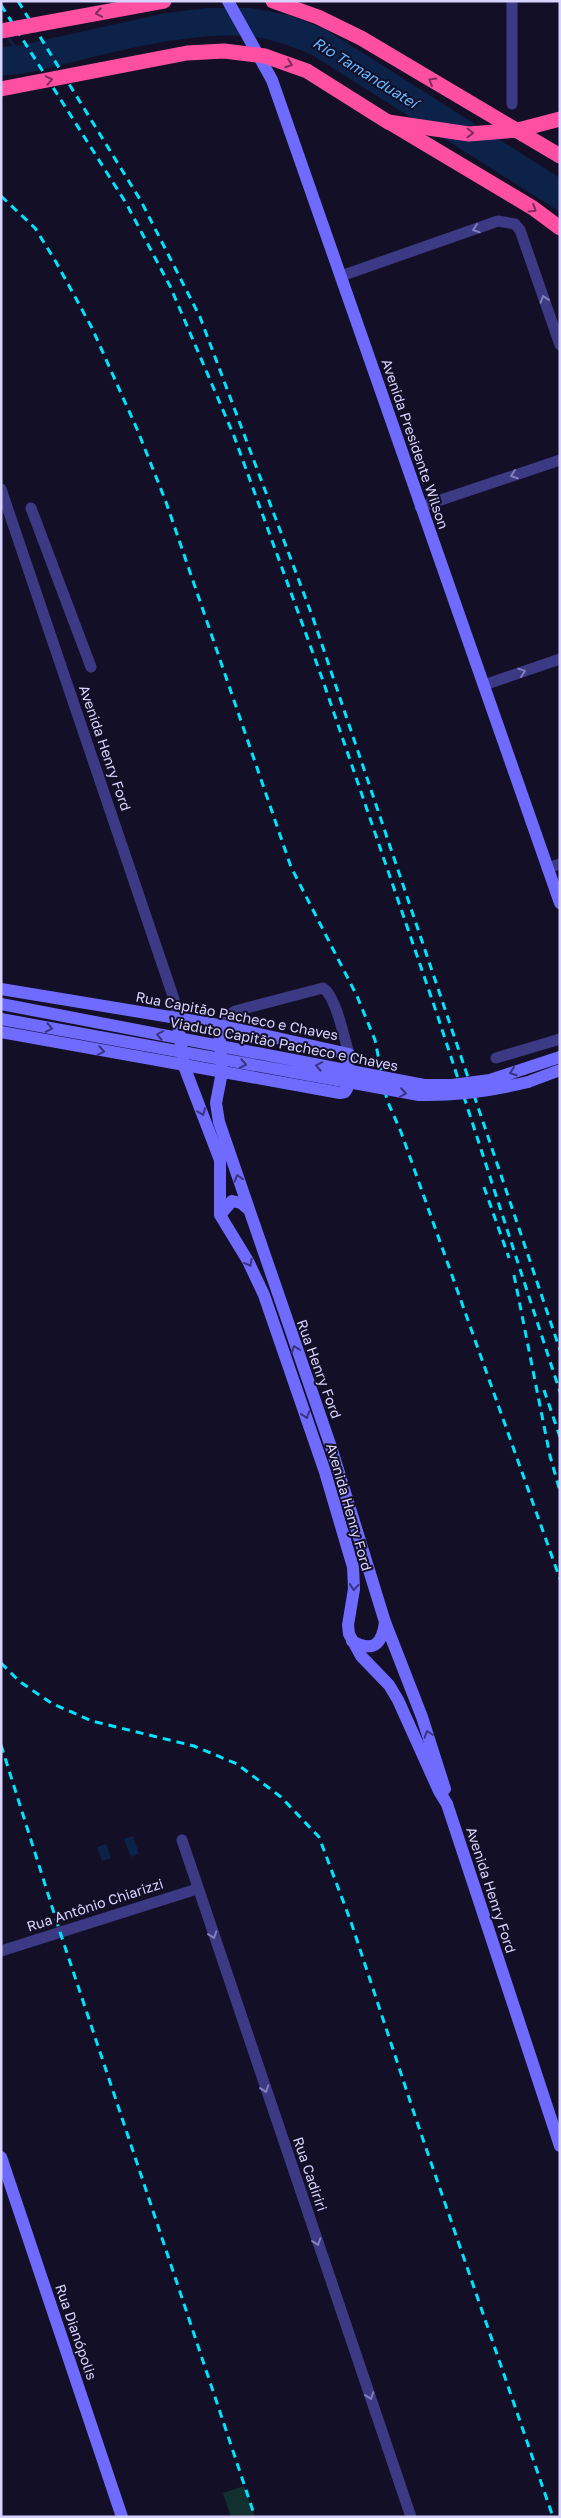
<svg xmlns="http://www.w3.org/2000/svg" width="561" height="2518" font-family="'Golos Text',sans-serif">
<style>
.green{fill:#12302f}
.water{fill:#0c2248}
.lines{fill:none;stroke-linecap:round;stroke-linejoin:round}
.stream{stroke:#0c2248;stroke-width:3}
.street{stroke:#3d3a85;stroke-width:11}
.secondary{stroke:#6f6bff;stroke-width:12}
.highway{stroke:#ff4fa3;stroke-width:15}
.rail{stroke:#00e5ff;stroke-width:3;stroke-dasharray:8 6;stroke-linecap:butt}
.secondary-bridge{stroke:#6f6bff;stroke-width:12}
.highway-bridge{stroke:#ff4fa3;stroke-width:15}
.oneway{stroke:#7d2c5e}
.oneway2{stroke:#837fbc}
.oneway3{stroke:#38347d}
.labels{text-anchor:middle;stroke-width:4;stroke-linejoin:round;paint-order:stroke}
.street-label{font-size:14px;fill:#d9d4ff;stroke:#130f26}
.water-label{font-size:15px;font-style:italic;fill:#62b6ff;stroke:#130f26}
</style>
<rect width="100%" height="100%" fill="#130f26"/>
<path class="green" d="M244,2486L255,2517H231L223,2493Z"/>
<path class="water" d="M207,8H251L289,15L325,29L560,178V212L312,55C291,46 270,38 247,36C174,32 96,58 26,73L1,76V47L21,45L166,13Z
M133,1836L139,1854L131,1857L124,1839Z
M106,1844L111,1858L102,1861L97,1847Z"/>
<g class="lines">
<path class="stream" d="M6,34L16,49"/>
<path class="street" d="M512,1V104
M341,276L498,221L515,224L520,230L560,345
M1,489L174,999L177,1018
M420,507L560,460
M31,508L91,667
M484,685L560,659
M547,868L560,864
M219,1025L226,1017L235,1011L323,988C336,996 344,1038 349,1054
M496,1058L560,1039
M182,1840L411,2517
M1,1951L197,1889"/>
<path class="secondary" d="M228,1L272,80L560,903
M1,989L219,1025L349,1054L347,1089L345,1092L340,1093L1,1032
M177,1018L184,1066L220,1160V1215L248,1261L264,1295L325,1472L353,1567L354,1589L348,1625L349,1634L361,1656L389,1685L398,1700L439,1791L447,1804L560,2146
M219,1025L222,1072L216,1103L219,1122L332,1450L385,1622L422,1717L445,1789
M528,1082L560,1070
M220,1215L232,1201L241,1203L248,1209
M352,1641C374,1653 382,1644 385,1622
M1,2157L122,2517"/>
<path class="highway" d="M273,1L318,17L361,38L560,156
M389,122L533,208L560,228"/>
<path class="rail" d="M18,1L141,201L200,317L313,618L560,1350
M1,5L126,203L170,286L234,436L322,678L437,1014L560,1392
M1,196L35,228L56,262L92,328L137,429L166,502L291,867L357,996L375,1040L387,1100L401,1132L560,1579
M484,1187L509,1258
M514,1275L550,1456L560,1491
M544,1390L560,1437
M1,1663L19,1681L51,1703L92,1721L194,1746L237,1764L281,1797L319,1837L351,1922L415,2116L553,2517
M1,1745L60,1932L255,2517"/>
<path class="secondary-bridge" d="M1,1004L424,1085H452L490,1080L560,1057
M1,1019L419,1095C457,1096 491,1091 528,1082"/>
<path class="highway-bridge" d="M1,31L164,1
M1,89L187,53L224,51L265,56L307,71L388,122L469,134L518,130L560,119"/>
</g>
<defs><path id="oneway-chevron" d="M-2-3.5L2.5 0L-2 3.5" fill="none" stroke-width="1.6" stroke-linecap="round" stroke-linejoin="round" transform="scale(1.25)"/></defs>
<g class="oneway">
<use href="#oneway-chevron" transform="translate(99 13) rotate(170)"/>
<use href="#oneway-chevron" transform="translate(289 64) rotate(20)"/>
<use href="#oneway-chevron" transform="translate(49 80) rotate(-11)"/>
<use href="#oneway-chevron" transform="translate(432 81) rotate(-150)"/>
<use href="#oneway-chevron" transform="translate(470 133) rotate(1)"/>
<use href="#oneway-chevron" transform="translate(533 209) rotate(32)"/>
</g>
<g class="oneway2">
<use href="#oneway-chevron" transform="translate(476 229) rotate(161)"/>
<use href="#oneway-chevron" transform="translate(544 299) rotate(-109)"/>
<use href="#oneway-chevron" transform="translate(514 475) rotate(161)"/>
<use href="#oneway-chevron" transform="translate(522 672) rotate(-19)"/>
<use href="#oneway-chevron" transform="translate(213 1935) rotate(71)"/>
<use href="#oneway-chevron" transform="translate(265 2089) rotate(71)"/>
<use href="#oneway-chevron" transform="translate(317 2242) rotate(71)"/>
<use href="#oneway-chevron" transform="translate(370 2396) rotate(71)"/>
</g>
<g class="oneway3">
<use href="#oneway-chevron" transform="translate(49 1028) rotate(11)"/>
<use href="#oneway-chevron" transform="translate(160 1035) rotate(-169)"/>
<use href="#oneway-chevron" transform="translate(101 1051) rotate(11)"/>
<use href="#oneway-chevron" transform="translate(243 1064) rotate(10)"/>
<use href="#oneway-chevron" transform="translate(319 1066) rotate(-169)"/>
<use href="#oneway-chevron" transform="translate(513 1072) rotate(162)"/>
<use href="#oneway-chevron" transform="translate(403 1093) rotate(8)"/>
<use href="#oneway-chevron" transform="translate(202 1112) rotate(69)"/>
<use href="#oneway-chevron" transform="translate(238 1178) rotate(-107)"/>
<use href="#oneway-chevron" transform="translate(249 1263) rotate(62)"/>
<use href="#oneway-chevron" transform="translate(295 1349) rotate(-110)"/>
<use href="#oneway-chevron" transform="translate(306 1415) rotate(71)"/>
<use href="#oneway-chevron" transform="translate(354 1587) rotate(95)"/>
<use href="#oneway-chevron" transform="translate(428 1734) rotate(-108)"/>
</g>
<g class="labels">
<g class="street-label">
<text transform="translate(415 444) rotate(71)" y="5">Avenida Presidente Wilson</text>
<text transform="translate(105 748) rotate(71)" y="5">Avenida Henry Ford</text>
<text transform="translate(237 1016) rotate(11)" y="5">Rua Capitão Pacheco e Chaves</text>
<text transform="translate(284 1044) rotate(11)" y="5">Viaduto Capitão Pacheco e Chaves</text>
<text transform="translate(319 1369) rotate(70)" y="5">Rua Henry Ford</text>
<text transform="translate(349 1507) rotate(74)" y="5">Avenida Henry Ford</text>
<text transform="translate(491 1890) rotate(72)" y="5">Avenida Henry Ford</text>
<text transform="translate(95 1905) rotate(-18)" y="5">Rua Antônio Chiarizzi</text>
<text transform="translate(310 2174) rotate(71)" y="5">Rua Cadiriri</text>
<text transform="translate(76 2332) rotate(71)" y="5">Rua Dianópolis</text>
</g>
<g class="water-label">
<text transform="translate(365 73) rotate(32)" y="5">Rio Tamanduateí</text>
</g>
</g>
<rect width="561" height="2518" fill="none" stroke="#d9d4ff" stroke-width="5"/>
</svg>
